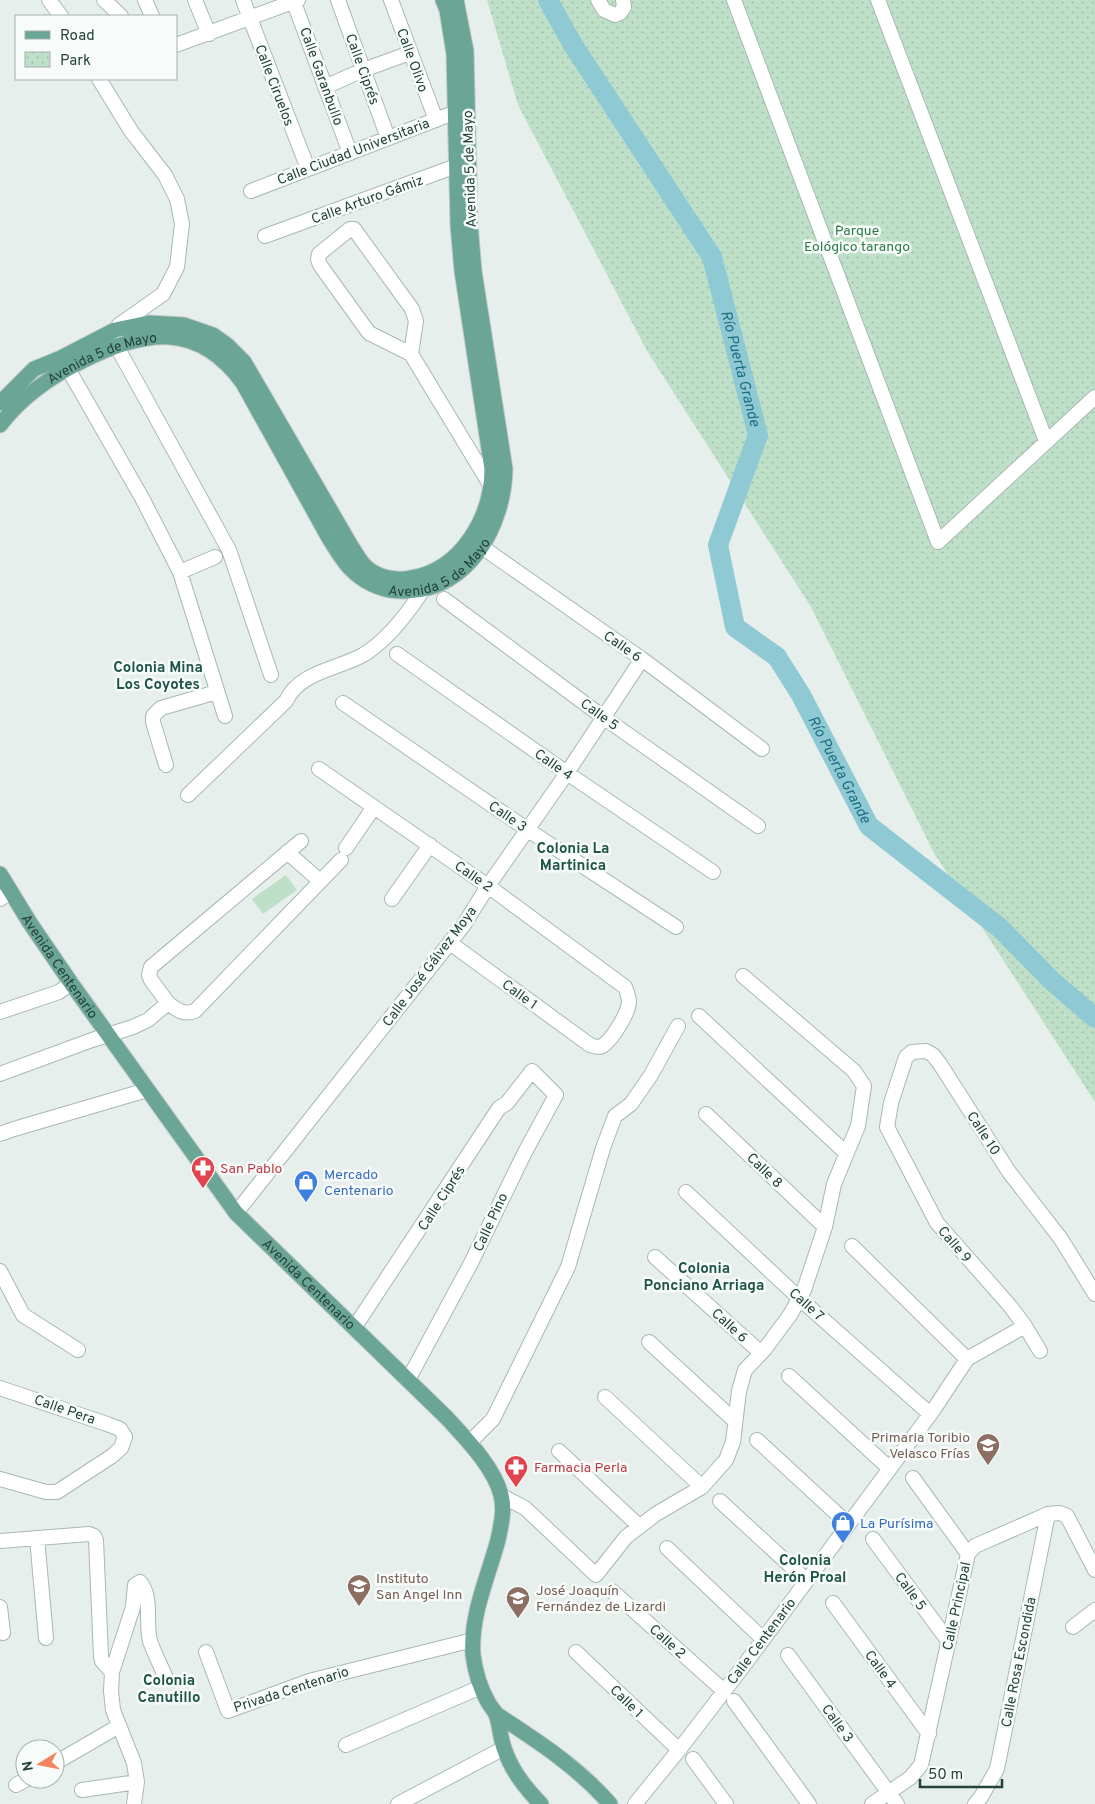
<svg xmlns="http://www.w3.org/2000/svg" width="1095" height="1804" font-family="Overpass,sans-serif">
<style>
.grass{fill:#bfe0c8}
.park{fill:url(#park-dots)}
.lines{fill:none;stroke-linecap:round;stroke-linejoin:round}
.river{stroke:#8ec9d4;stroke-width:20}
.minor-casing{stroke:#a8b8b2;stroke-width:16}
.major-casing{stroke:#c2cac8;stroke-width:17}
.minor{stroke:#fff;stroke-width:14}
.major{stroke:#6aa596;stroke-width:15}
.labels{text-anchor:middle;stroke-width:5;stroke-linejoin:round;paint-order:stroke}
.street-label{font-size:14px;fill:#24423a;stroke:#f7fbf9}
.park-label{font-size:14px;fill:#2d7a4b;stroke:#f7fbf9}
.health-label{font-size:14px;fill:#be3a42;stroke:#f7fbf9;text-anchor:start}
.shop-label{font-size:14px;fill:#366cbe;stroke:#f7fbf9;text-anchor:start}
.education-label{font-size:14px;fill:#785e54;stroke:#f7fbf9;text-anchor:start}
.water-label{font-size:15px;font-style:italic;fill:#1c6f80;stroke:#f7fbf9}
.neighbourhood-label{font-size:15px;font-weight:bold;fill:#1f5548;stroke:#f7fbf9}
</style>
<defs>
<pattern id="park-dots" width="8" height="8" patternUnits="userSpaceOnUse" patternTransform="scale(1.25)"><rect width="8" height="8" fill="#bfe0c8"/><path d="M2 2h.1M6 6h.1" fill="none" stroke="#a4c1ad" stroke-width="1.8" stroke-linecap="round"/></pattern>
</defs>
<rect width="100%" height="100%" fill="#e6efeb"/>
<path class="grass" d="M286,875L297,890L263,914L252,899Z"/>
<path class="park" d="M487,0H1095V1102L934,853L811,607L647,351L518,105Z"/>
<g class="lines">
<path class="river" id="s1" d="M548,0L573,45L712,257L758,435L718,545L735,627L777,657L801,695L869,826L1000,928L1051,980L1095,1018"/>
<g class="minor-casing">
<path id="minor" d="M49,0L61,16
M104,0L121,16
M145,0L152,16
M195,0L209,34
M243,0L308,169
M293,0L350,153
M338,0L388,138
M391,0L436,120
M598,0L604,10L615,15L620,13L624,7L623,0
M734,0L938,542L1095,397
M878,0L1046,441
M176,45L298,0
M99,79L131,131L165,175L177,199L182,224L177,267L163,294L119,325L115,330L116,345L229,550L271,675
M325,87L363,70L410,53
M251,191L456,112
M265,236L467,162
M411,354L416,321L412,309L354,229H350L319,254L318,259L320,265L369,333L411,354L491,486
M63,360L142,498L180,572L225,716
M482,547L642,659L762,749
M180,572L215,557
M444,599L603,717L758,826
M397,654L567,773L713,872
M343,703L528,830L676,927
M166,765L153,722V716L161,708L217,692
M319,769L488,886L625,987C627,992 629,997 629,1002C628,1014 614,1036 605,1044C601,1048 595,1047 590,1045L450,943
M188,795L286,701C299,672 338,669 363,655C388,640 408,613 423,590
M346,848L374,807
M287,852L320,881
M0,899L11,892
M392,899L430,845
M168,1003C177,1010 183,1015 195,1011L341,860
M0,1012L59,992L71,983
M699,1016L846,1153
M0,1074L92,1040L133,1027L148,1020L168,1003L151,980L149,975L151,967L301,841
M706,1114L825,1227
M0,1134L14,1129L147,1090
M686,1192L800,1299L930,1414
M236,1213L463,926L488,886L567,773L642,659
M852,1246L967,1359
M655,1257L761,1353
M0,1271L23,1315L78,1350
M354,1328L499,1108L507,1103L532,1071L556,1095L524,1154L471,1263L408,1380
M649,1342L735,1421
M1040,1351L1025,1326L1010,1306L937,1223L887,1127L891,1103L906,1057L912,1052L926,1051L933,1055L940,1064L1009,1172L1061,1239L1095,1294
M789,1376L889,1468
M0,1388L107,1424L120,1429L125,1437L121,1448L112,1456L57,1492H46L0,1479
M605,1397L702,1487
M757,1440L848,1524
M469,1443L493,1419L568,1267L603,1148L615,1116L631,1104L651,1075L678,1026
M559,1451L639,1526
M913,1478L968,1554
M502,1496L525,1508L596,1575L626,1537L656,1514L702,1487L726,1460L733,1442L739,1391L745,1370L764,1350L790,1315L804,1290L825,1227L834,1184L858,1126L864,1086L854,1071L743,976
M720,1501L806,1580
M37,1538L46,1638
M873,1539L949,1642
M0,1541L89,1534L94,1536L96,1540L101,1656L102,1661L112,1672
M667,1548L763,1639
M612,1591L724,1691
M833,1603L929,1734
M0,1607L3,1633
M1073,1627L1095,1610
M206,1652L228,1711L309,1681L473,1640
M576,1652L679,1750
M788,1655L897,1804
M734,1701L809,1804
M346,1745L481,1687
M693,1759L726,1804
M55,1763L119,1726
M16,1785L27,1779
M82,1790L137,1782
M134,1804L137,1782L134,1763L113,1710L111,1691L112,1672L133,1607L135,1585L140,1582C153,1598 145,1622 150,1641C154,1653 161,1666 166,1678
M398,1804L504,1748
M635,1804L679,1750L745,1664L934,1409L967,1359L1025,1326
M872,1804L910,1778L921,1765L968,1554L975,1546L1048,1514L1060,1513L1067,1516L1095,1570
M975,1804L981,1797L997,1769L1048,1514"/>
</g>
<g class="major-casing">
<g id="major">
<path d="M0,403L34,369L61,358L115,330L149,323L184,325L213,335L227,345L244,362L351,546C356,553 360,562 367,568C379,578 396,581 411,578C461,570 492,517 492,469L462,271L458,225L454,54L447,10L443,0"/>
<path id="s2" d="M0,425C22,396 51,376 84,360C145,330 198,321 243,383L329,538C337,550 343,563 354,572C369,585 388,592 407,591C469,590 504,525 505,469L474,271L470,223L466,51L456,0"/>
<path id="s3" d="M0,874L30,923L71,983L236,1213L447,1418C466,1439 494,1467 501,1495C505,1510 501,1525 498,1540C488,1577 470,1616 473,1655C475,1670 480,1688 488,1702C490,1706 494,1710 496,1714C500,1725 500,1737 504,1748C511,1770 525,1788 541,1804"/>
<path d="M496,1714C536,1740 578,1767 610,1804"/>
</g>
</g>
<use href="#minor" class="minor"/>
<use href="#major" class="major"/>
</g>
<defs>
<g id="pharmacy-pin" transform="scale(1.25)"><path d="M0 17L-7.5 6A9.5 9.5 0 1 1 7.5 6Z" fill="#e0444e" stroke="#f7fbf9"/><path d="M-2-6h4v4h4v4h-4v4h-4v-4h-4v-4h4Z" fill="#fff"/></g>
<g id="shop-pin" transform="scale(1.25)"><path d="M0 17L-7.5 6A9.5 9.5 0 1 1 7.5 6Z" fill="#3f7fe0" stroke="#f7fbf9"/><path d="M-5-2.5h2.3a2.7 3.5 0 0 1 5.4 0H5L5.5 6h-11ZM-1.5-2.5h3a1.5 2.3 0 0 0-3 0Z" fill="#fff"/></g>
<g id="school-pin" transform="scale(1.25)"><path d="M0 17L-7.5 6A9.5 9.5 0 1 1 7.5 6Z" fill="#8d6e63" stroke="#f7fbf9"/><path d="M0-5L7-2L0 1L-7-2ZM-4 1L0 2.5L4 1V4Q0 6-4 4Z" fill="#fff"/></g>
</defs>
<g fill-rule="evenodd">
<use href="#pharmacy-pin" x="203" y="1168"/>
<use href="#shop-pin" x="306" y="1182"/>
<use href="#school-pin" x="988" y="1445"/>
<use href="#pharmacy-pin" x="516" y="1467"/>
<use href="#shop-pin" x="843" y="1523"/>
<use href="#school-pin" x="359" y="1586"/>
<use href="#school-pin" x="518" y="1598"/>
</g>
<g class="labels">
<g class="street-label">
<text transform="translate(413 60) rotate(70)" y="5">Calle Olivo</text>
<text transform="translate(363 69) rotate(70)" y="5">Calle Ciprés</text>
<text transform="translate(322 76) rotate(70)" y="5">Calle Garanbullo</text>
<text transform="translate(275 85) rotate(69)" y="5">Calle Ciruelos</text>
<text transform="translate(353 151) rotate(-21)" y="5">Calle Ciudad Universitaria</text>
<text transform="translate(469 169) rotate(-92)" y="5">Avenida 5 de Mayo</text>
<text transform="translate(367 199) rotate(-20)" y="5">Calle Arturo Gámiz</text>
<text dy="5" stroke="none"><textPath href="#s2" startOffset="125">Avenida 5 de Mayo</textPath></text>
<text dy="5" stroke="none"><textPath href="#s2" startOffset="604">Avenida 5 de Mayo</textPath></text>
<text transform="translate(623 646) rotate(35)" y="5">Calle 6</text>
<text transform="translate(600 714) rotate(36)" y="5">Calle 5</text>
<text transform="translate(554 764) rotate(35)" y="5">Calle 4</text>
<text transform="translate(508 816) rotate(34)" y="5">Calle 3</text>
<text transform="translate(474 876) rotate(35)" y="5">Calle 2</text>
<text dy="5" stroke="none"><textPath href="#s3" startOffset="110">Avenida Centenario</textPath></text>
<text transform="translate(429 966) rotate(-53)" y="5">Calle José Gálvez Moya</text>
<text transform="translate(520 994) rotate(36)" y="5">Calle 1</text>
<text transform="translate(984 1133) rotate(57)" y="5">Calle 10</text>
<text transform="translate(765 1170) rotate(44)" y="5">Calle 8</text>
<text transform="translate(441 1198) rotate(-57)" y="5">Calle Ciprés</text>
<text transform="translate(490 1222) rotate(-65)" y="5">Calle Pino</text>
<text transform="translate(955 1244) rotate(49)" y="5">Calle 9</text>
<text dy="5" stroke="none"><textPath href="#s3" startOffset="515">Avenida Centenario</textPath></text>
<text transform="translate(807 1304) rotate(42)" y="5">Calle 7</text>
<text transform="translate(730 1325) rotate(42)" y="5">Calle 6</text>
<text transform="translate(65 1409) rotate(19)" y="5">Calle Pera</text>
<text transform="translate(911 1591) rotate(54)" y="5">Calle 5</text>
<text transform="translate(956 1606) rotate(-78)" y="5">Calle Principal</text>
<text transform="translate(668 1641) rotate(42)" y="5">Calle 2</text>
<text transform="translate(761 1641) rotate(-53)" y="5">Calle Centenario</text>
<text transform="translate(1018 1662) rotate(-79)" y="5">Calle Rosa Escondida</text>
<text transform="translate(881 1669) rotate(54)" y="5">Calle 4</text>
<text transform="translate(291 1689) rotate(-18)" y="5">Privada Centenario</text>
<text transform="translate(627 1701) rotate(44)" y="5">Calle 1</text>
<text transform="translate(838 1723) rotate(54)" y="5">Calle 3</text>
</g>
<g class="park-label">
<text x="857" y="235">´Parque<tspan x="857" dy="16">Eológico tarango</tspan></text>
</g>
<g class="health-label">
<text x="220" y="1173">San Pablo</text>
<text x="534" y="1472">Farmacia Perla</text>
</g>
<g class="shop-label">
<text x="324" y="1179">Mercado<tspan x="324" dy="16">Centenario</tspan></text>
<text x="860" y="1528">La Purísima</text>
</g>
<g class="education-label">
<text x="970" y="1442" text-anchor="end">Primaria Toribio<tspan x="970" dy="16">Velasco Frías</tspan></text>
<text x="376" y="1583">Instituto<tspan x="376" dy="16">San Angel Inn</tspan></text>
<text x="536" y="1595">José Joaquín<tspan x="536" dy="16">Fernández de Lizardi</tspan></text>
</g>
<g class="water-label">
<text dy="5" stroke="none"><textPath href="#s1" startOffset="420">Río Puerta Grande</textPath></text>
<text dy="5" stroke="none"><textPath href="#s1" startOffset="870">Río Puerta Grande</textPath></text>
</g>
<g class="neighbourhood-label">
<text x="158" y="672">Colonia Mina<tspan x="158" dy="17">Los Coyotes</tspan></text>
<text x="573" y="853">Colonia La<tspan x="573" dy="17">Martinica</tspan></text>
<text x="704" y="1273">Colonia<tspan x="704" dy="17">Ponciano Arriaga</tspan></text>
<text x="805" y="1565">Colonia<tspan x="805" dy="17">Herón Proal</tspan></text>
<text x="169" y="1685">Colonia<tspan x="169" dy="17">Canutillo</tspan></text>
</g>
</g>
<rect x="15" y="15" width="162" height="65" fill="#f7fbf9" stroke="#a3b1ad"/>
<rect x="25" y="31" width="25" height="8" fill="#6aa596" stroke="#a3b1ad"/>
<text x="60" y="40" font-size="15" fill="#24423a">Road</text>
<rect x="25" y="52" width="25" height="15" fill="url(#park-dots)" stroke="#a3b1ad"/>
<text x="60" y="65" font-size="15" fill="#24423a">Park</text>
<g transform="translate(40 1764) rotate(260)"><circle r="24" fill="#f7fbf9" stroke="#a3b1ad"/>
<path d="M0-4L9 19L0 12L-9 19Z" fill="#f4845f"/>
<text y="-8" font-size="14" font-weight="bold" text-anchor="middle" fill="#24423a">N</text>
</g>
<path d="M920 1779v8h82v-8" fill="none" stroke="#24423a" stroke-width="2.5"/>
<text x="928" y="1779" font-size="15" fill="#24423a" stroke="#f7fbf9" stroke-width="4" paint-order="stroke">50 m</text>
</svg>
